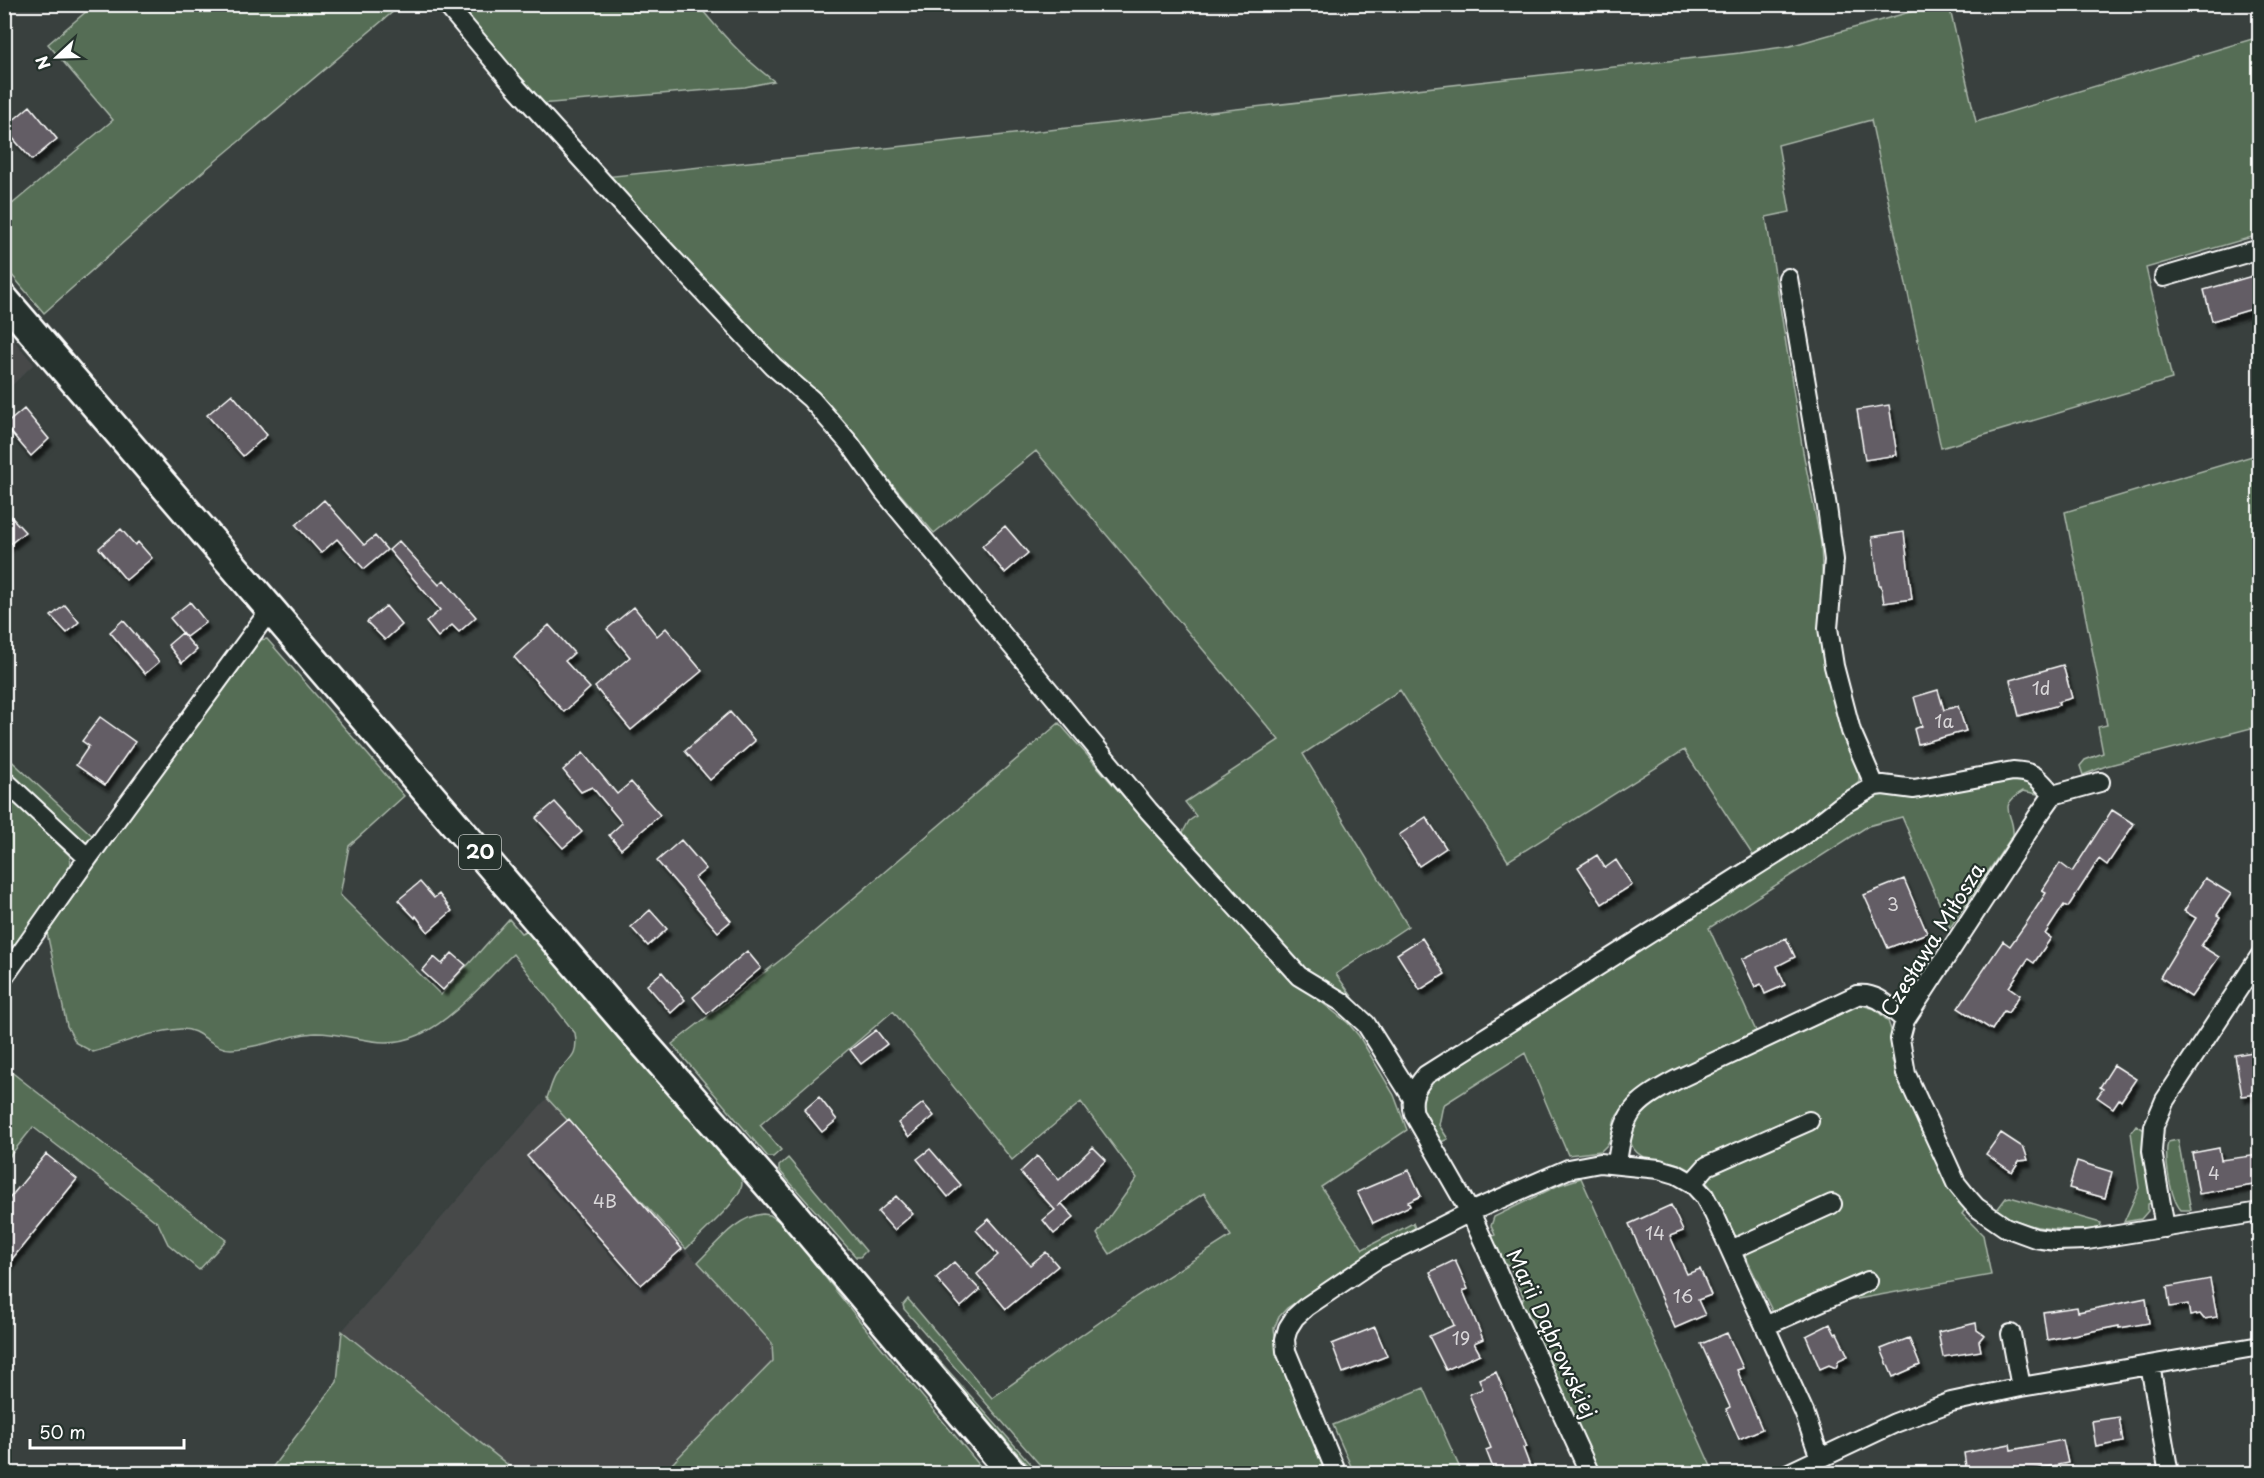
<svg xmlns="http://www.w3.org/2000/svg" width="2264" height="1478" font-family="'Playpen Sans',sans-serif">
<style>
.built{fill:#46494a}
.green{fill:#546d54;stroke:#aab6aa;stroke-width:1.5}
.building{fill:#645d65;stroke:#fff;stroke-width:1.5;filter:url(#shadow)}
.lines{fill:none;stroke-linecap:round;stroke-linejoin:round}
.minor-casing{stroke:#fff;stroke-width:22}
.primary-casing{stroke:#fff;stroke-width:33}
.minor{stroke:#26332d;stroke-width:18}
.primary{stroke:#26332d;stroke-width:28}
.labels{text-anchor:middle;stroke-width:4.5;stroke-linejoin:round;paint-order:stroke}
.number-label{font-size:18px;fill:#d8d6d8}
.shield{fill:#26332d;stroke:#bec2c0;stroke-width:1.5}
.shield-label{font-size:20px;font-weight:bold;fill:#fff}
.street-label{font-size:21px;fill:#fff;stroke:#26332d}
</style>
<defs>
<filter id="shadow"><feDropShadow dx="3.5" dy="6" stdDeviation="1.5" flood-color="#0009"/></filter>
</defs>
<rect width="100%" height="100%" fill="#39403e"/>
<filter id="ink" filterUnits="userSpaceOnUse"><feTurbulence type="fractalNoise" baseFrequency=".0167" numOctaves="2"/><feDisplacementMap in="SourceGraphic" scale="12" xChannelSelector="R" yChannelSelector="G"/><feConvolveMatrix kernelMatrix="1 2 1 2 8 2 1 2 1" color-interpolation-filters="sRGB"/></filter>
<g filter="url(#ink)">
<path class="built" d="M4,329L34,364L5,392H4Z
M547,1098L772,1344L773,1361L663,1473H518L342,1331Z"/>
<path class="green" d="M1938,4L1949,5L1976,122L2259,37V235L2146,268L2172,379L1941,448L1871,120L1778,145L1790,212L1766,217L1803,452L1821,543L1823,588L1859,771V782L1798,833L1754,857L1684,750L1508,861L1400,690L1303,754L1408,926L1336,974L1358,1005L1325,985L1303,967L1205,865L1186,843L1183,832L1189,821L1196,816L1185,802L1279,740L1036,451L934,533L840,424L781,366L604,177L896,147L1740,53L1790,46Z
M94,5H401L199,175L44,313L5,267V210L113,120L48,44Z
M454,5H698C721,33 744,59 774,81L745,87L539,104Z
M2259,454V726L2106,766L2083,775L2080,766L2085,760L2103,753L2098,727L2107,725L2065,512Z
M267,639L404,796L349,846L340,895L441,995L509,919L521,933L526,931L530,933L738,1170C740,1175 744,1182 741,1188C736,1204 699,1236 686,1249L547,1098C550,1090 552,1081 556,1075C569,1058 579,1057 575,1033L513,954C486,980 453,1020 419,1035C380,1052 355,1033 316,1033C288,1034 259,1049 231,1049C211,1049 201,1028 181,1029C150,1031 122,1044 93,1052L76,1043L67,1026L47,933L257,640Z
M1059,723L1137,812L1251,937L1306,990L1348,1023L1359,1036L1394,1095L1407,1130L1321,1187L1363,1249L1413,1223L1415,1228L1343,1271L1287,1308L1279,1317L1274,1328L1277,1349L1328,1473H1047L904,1309L903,1305L908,1299L992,1398L1137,1296L1231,1236L1204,1193L1110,1254L1097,1234L1137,1178L1081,1102L1012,1160L893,1011L760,1125L781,1150L773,1157H768L672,1044L787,955Z
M4,754L95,838L85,844L5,771Z
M2013,780L2030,782L2037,794L2023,791C1995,808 2015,813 2013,835L1950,928L1902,817L1868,826L1709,928L1756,1031L1633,1095L1615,1118L1611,1137L1607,1145L1601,1151L1568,1155L1525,1053L1443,1105L1439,1125L1448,1139L1441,1142L1422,1113L1421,1097L1435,1078L1842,813L1876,795Z
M5,793L70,856L71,865L5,963Z
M1858,1004L1875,1009L1888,1021L1891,1030L1892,1060L1922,1133L1951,1190L1966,1208L1962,1214L1983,1235L1991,1275L1841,1302L1781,1329L1713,1190C1701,1175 1686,1164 1666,1161C1659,1160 1649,1160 1643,1157C1617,1142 1636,1115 1651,1102Z
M5,1067L226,1240L199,1270L168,1244L158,1223L33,1127L5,1162Z
M2136,1125L2146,1131L2144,1152L2152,1203L2148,1204V1211L2141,1219L2124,1222L2139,1188L2131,1132Z
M2178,1140L2191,1210H2181C2170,1198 2164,1157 2168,1142Z
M788,1158L866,1251L860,1257H856L779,1170V1166Z
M1581,1178L1714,1473H1599L1521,1303L1524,1298L1509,1265L1502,1263L1491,1237L1495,1235L1491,1226L1494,1217L1559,1185Z
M2010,1197L2101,1223L2100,1229C2062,1231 2030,1231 1996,1211L2006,1198Z
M763,1214L770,1215L780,1222L795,1239L867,1330L986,1473H663L773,1361L772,1343L698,1262C717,1244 735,1217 763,1214Z
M896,1312L1039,1473H1035L896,1316Z
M342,1331L518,1473H268L337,1382Z
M1424,1388L1462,1473H1354L1333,1425Z"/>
<path class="building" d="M30,106L57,139L32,160L4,128Z
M2259,274V307L2212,321L2204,290Z
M232,394L267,435L243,456L207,415Z
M1889,405L1897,455L1865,460L1857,410Z
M24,409L49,439L31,456L5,425Z
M324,500L364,545L375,536L387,550L364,569L337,539L321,553L296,525Z
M4,509L25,532L4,549Z
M1005,526L1028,553L1005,573L982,546Z
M121,529L135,545L138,542L152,558L126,580L99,548Z
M1904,532L1912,599L1884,603L1881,585H1879L1872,537Z
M399,541L439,585L444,580L476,617L459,632L452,625L438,637L426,622L440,610L389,550Z
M190,602L206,622L186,637L170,618Z
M65,605L79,622L67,633L51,616Z
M386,606L402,625L385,640L367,622Z
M634,607L657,636L666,628L702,671L631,730L595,687L630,657L607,629Z
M123,620L159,662L145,674L110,632Z
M549,625L574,653L565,661L590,688L564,712L514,657Z
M182,633L197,650L182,663L168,645Z
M2063,665L2072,698L2058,702L2059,705L2019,716L2010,680Z
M1938,690L1944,710L1958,706L1966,731L1918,744L1914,729L1922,726L1914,697Z
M730,712L755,741L710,780L685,751Z
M100,717L135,742L105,785L76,765L89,746L82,741Z
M583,753L617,794L631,782L660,815L621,849L609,835L622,823L592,787L581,792L563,770Z
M555,802L582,832L563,848L536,818Z
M2112,810L2134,824L2107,865L2099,859L2068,907L2064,905L2045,934L2051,938L2034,963L2028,959L2009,987L2020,995L2008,1013L2004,1011L1992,1030L1958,1008L2003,941L2010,946L2027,922L2046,893L2042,891L2060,863L2072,872Z
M1426,817L1446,848L1419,866L1399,835Z
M681,840L706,869L695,878L731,921L718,932L657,861Z
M1597,855L1605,868L1616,860L1632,885L1602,904L1578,867Z
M2205,878L2231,894L2217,915L2220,917L2201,946L2219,957L2191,997L2160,977L2196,918L2184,911Z
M1904,879L1927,933L1888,948L1864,895Z
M420,882L434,898L439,894L452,911L428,932L416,916L415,918L398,900Z
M650,910L667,929L648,946L631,927Z
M1422,938L1445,974L1420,990L1397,954Z
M1786,938L1795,957L1777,966L1785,985L1765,994L1761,984L1755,987L1742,959Z
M747,951L761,968L707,1014L693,997Z
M452,953L466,965L443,990L422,971L434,957L442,964Z
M662,972L685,1000L671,1013L647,985Z
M876,1030L887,1044L861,1064L850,1050Z
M2259,1051V1094L2242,1096L2235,1055Z
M2114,1065L2136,1079L2121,1101L2119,1099L2113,1108L2097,1097L2103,1089L2100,1087Z
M819,1097L837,1120L822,1132L804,1110Z
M923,1103L934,1116L909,1137L898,1123Z
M569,1119L682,1249L641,1285L527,1156Z
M2001,1133L2024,1148L2028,1160L2019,1161L2012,1172L1986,1154Z
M1093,1147L1106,1160L1058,1207L1062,1204L1074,1217L1054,1234L1043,1220L1055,1210L1020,1172L1037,1156L1059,1180Z
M2219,1148L2221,1160L2259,1155V1184L2199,1194L2192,1153Z
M930,1149L961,1185L948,1197L917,1159Z
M46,1154L77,1179L4,1269V1205Z
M2077,1161L2112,1172L2105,1198L2069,1188Z
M1409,1170L1421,1196L1408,1202L1410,1206L1373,1223L1357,1192Z
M896,1196L913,1214L894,1230L878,1212Z
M1671,1205L1683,1231L1670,1236L1687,1274L1700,1269L1711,1295L1698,1300L1705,1315L1675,1328L1629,1224Z
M989,1219L1030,1265L1046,1252L1058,1266L1006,1309L977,1274L998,1255L976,1230Z
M1455,1260L1468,1289L1463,1291L1483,1339L1474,1343L1480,1354L1446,1370L1429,1336L1454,1325L1430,1272Z
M954,1262L980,1290L961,1307L936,1278Z
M2210,1279L2217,1317L2204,1319L2200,1314L2190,1316L2188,1304L2170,1307L2167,1287Z
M2146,1298L2149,1323L2119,1328V1326L2047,1340L2043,1312L2077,1307L2078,1312Z
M1976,1323L1977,1330L1984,1335L1979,1341L1981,1351L1943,1357L1938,1332Z
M1830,1324L1835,1334L1837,1333L1848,1356L1839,1360L1836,1368L1829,1365L1820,1369L1806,1336Z
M1375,1327L1387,1356L1343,1373L1332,1344Z
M1727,1333L1743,1368L1737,1370L1762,1429L1739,1439L1726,1409L1730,1407L1701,1344Z
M1909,1338L1920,1365L1893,1377L1881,1349Z
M1496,1372L1527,1447L1523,1448L1531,1469L1521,1473H1495L1486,1450L1491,1448L1469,1394L1483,1389L1479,1379Z
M2119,1417L2123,1442L2096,1447L2092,1421Z
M2063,1440L2068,1463L2016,1473H1967L1964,1453L2010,1444L2011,1450Z"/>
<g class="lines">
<g class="minor-casing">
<path id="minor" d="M446,4L514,85L654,239L773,366L811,399L850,444L885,493L1149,811L1299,976L1342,1002L1366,1024L1412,1097
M2164,277L2260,249
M1788,278L1827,507L1834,560L1828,628L1834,666L1851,731L1875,786
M4,780L88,858
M2100,782L2053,795L2038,816L1905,1020L1900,1039L1906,1074L1947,1163L1956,1183L1968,1198L1976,1207L2005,1227L2035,1238L2056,1241L2087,1240L2260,1212
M4,977L88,858L270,610
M1617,1163C1624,1112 1631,1104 1676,1080L1857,995C1877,992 1890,1008 1905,1020
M1692,1183L1707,1166L1809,1121
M2165,1228L2152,1151L2154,1126L2165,1100L2260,956
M1731,1250L1832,1204
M1765,1326L1868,1281
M2011,1334L2021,1387
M2150,1365L2169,1474
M1337,1474L1286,1351L1285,1339L1288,1328L1295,1317L1306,1307L1377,1259L1470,1212L1568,1169L1600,1163L1659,1169L1676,1174L1692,1183L1704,1196L1714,1214L1804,1412L1820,1458
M1590,1474L1470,1212L1414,1114C1410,1097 1415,1088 1426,1075L1797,840L1842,805L1875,786L1883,785L1914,789L2013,771C2036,772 2038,778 2053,795
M1787,1474L1895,1423L1951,1402L2021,1387L2260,1346"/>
</g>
<g class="primary-casing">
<path id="primary" d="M4,299L631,1029L773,1190L1013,1474"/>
</g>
<use href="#minor" class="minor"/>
<use href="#primary" class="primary"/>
</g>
</g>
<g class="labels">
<g class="number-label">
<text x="2041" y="695">1d</text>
<text x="1944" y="728">1a</text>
<text x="1893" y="911">3</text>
<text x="2214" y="1180">4</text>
<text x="605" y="1208">4B</text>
<text x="1655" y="1240">14</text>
<text x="1683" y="1303">16</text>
<text x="1461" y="1345">19</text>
</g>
<rect class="shield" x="459" y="835" width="42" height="34" rx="4.5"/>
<g class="shield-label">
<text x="480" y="859">20</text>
</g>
<g class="street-label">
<text transform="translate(1933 940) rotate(-58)" y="7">Czesława Miłosza</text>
<text transform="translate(1551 1334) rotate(65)" y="7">Marii Dąbrowskiej</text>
</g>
</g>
<rect width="2264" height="1478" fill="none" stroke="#26332d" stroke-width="24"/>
<rect x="12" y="12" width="2240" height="1454" fill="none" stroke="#fff" stroke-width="2" filter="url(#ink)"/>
<g transform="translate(57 57) rotate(248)" stroke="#26332d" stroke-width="4.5" paint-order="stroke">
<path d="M0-4.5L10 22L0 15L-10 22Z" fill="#ffffff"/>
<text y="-9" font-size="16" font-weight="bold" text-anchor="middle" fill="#ffffff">N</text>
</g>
<path d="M30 1439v9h154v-9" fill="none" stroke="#ffffff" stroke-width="3"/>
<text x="39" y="1439" font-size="18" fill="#ffffff" stroke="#26332d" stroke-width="4.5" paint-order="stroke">50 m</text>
</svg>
